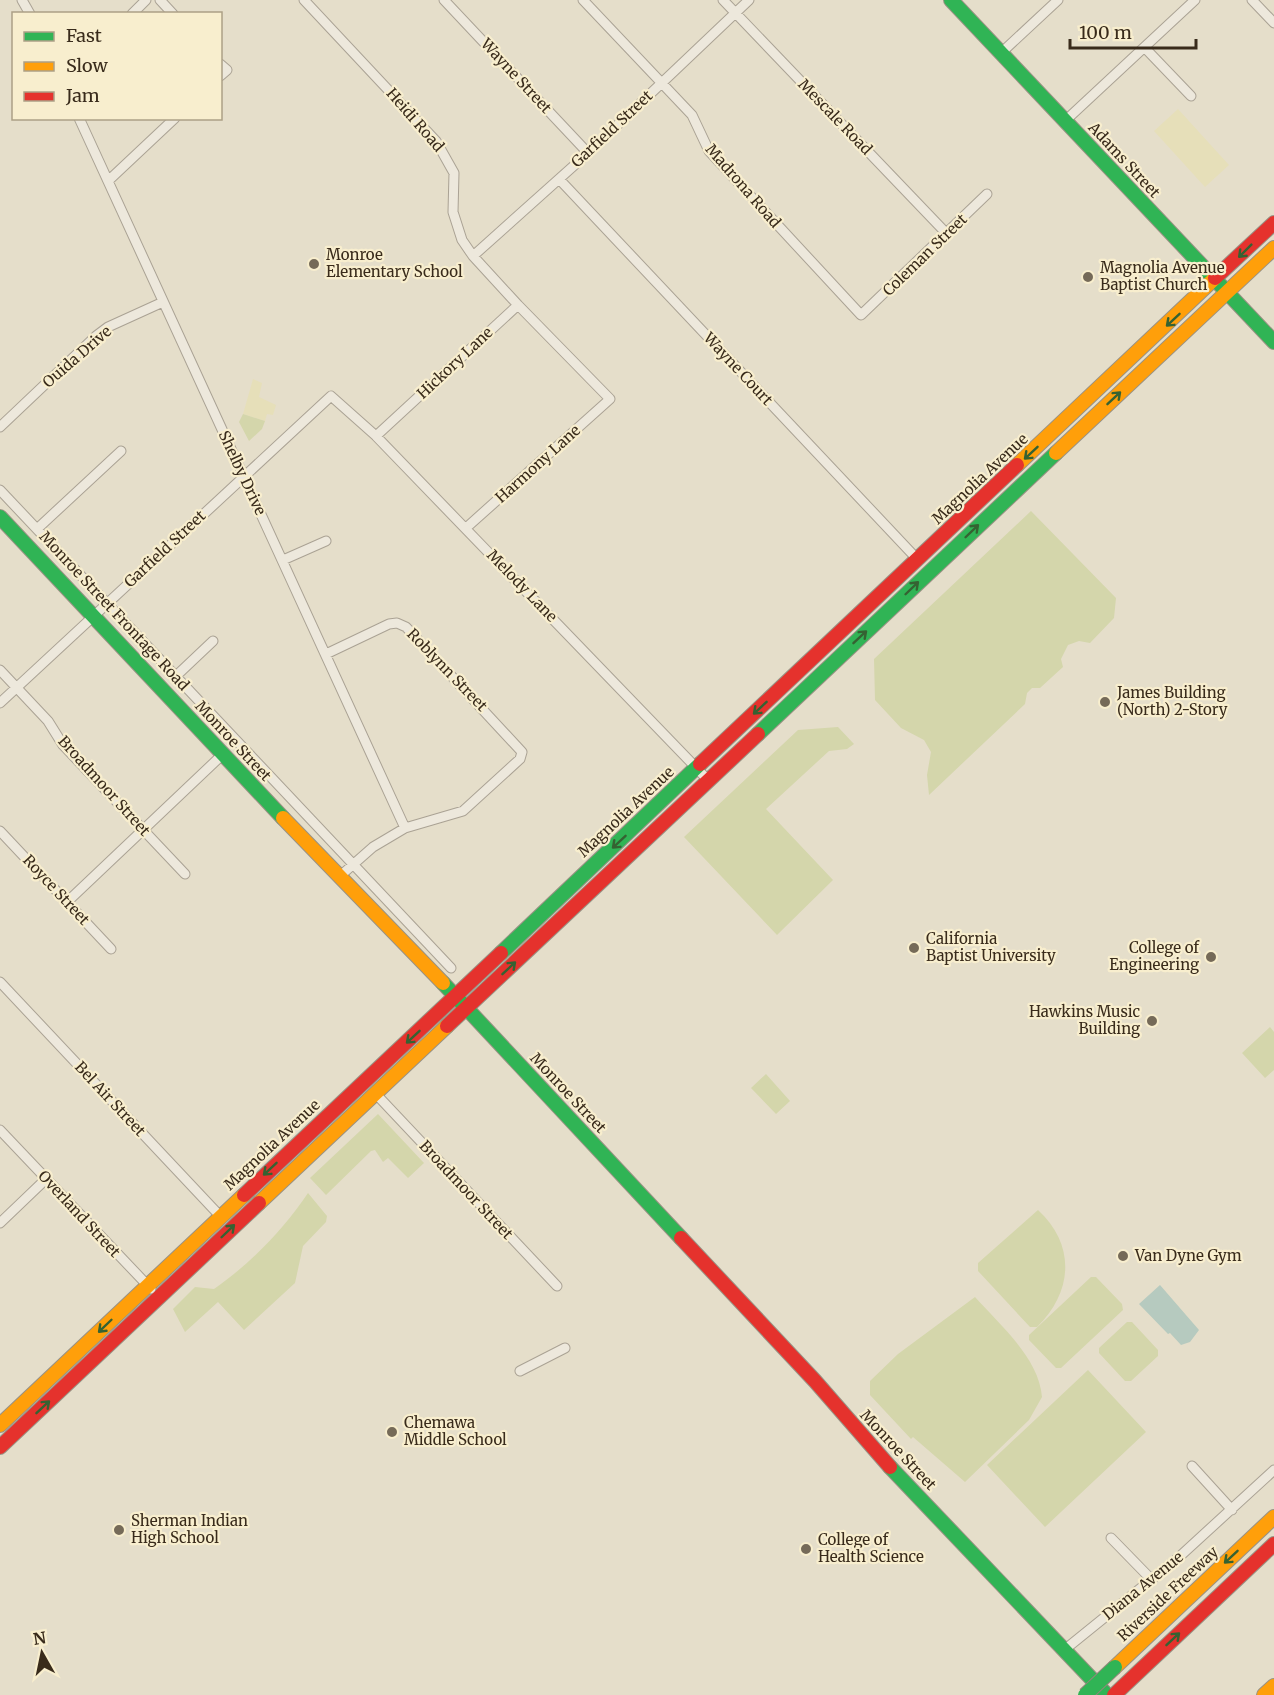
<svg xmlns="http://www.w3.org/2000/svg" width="1274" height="1695" font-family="Merriweather,serif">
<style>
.farmland{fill:#e6dfb9}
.green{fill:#d4d6ab}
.water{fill:#b6cabf}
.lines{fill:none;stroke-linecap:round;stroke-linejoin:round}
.street-casing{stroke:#aaa294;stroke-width:11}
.fast-casing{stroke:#999284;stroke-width:16}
.slow-casing{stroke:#999284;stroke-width:16}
.jam-casing{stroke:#999284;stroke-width:16}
.street{stroke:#ede8dc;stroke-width:9}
.fast{stroke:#30b455;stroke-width:14}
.slow{stroke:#ff9f0a;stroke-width:14}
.jam{stroke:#e5322d;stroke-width:14}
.fast-bridge-casing{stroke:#8f887a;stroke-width:16;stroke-linecap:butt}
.fast-bridge{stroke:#30b455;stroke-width:14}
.oneway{stroke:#356232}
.poi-dot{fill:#756a58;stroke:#f8eece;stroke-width:2}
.labels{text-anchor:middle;stroke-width:4.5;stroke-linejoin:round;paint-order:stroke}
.street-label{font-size:15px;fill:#392b1b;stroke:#f8eece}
.poi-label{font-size:15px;fill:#392b1b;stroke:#f8eece;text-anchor:start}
</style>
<rect width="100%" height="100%" fill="#e5deca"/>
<path class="farmland" d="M1178,109L1229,165L1205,187L1154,131Z
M253,379L262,383L259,397L276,405L273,415L267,414L265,421L243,414Z"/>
<path class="green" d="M243,414L265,421L262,429L249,441L239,422Z
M1031,511L1116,598L1114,618L1090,643L1079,641L1068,645L1061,659L1063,667L1040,688H1032L1027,693L1025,704L929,795L927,775L931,752L924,740L901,728L875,700L874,659Z
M838,727L854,744L847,749L829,751L766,809L833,880L777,935L684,837L798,730Z
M1270,1027L1274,1032V1070L1265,1078L1242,1053Z
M766,1074L790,1101L776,1114L751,1088Z
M378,1114L424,1163L408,1178L388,1158L383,1162L375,1150L371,1151L326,1195L310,1178Z
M308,1193L327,1216L326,1222L303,1246L295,1283L244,1330L218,1302L185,1332L173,1309L195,1287L214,1289C250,1264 284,1229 308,1193Z
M1038,1210C1076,1245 1073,1292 1037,1327H1030L978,1271V1263Z
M1091,1277H1096L1122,1304L1123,1310L1061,1368H1056L1029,1340V1335Z
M975,1297C1000,1325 1039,1358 1042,1397L1029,1420L965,1482L913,1437L911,1439L870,1395V1381L898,1354Z
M1127,1322H1132L1158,1350V1356L1131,1381H1125L1099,1353V1348Z
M1088,1370L1146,1432L1045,1527L987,1465Z"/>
<path class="water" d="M1160,1285L1199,1330L1190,1342L1181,1345L1170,1333L1168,1334L1139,1304Z"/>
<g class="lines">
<g class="street-casing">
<path id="street" d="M22,0L30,14
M160,0L173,14
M304,0L436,141L454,173L453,212L462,240L473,256L518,305L376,436
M444,0L588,153
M583,0L692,115L709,151L861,315L987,194
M723,0L947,234
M1252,0L1274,23
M132,14L146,0
M1145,48L1191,96
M1001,53L1058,0
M220,64L227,70L220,76
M79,118L405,828
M1065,121L1195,0
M559,179L918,560
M108,181L175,118
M473,256L588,153L749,0
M0,427L96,336L108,327L163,302
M0,490L451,968
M466,528L610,399L518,305
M37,529L121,451
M283,560L326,541
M326,654L389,624L397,623L406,627L522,752L520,759L463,811L405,828L373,847L339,877
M0,670L48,721L63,745L185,874
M176,676L213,641
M0,703L331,396L376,436L708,780
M0,831L111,949
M67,902L222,755
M0,982L221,1217
M375,1093L557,1286
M0,1130L151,1289
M0,1223L46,1179
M520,1371L565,1348
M1192,1466L1232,1510
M1111,1538L1151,1579
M1063,1651L1178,1558L1274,1470"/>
</g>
<g class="fast-casing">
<path id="fast" d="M951,0L1274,342
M0,517L283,818
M758,734L1056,453
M501,953L700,764
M443,983L681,1238
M890,1467L1107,1695"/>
</g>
<g class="slow-casing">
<path id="slow" d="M1056,453L1274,248
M1017,465L1215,278
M283,818L443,983
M259,1203L447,1026
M0,1425L244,1195
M1115,1667L1274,1517
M1264,1695L1274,1686"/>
</g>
<g class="jam-casing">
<path id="jam" d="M1215,278L1274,223
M700,764L1017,465
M447,1026L758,734
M244,1195L501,953
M681,1238L815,1381L890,1467
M0,1447L259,1203
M1114,1695L1274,1544"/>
</g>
<use href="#street" class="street"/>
<use href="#fast" class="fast"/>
<use href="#slow" class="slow"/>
<use href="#jam" class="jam"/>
<g class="fast-bridge-casing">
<path id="fast-bridge" d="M1085,1695L1115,1667"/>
</g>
<use href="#fast-bridge" class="fast-bridge"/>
</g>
<defs><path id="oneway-shaft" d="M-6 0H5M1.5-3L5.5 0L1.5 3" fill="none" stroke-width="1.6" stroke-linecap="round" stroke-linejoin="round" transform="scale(1.5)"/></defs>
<g class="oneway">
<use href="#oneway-shaft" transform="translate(1245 251) rotate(135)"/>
<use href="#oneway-shaft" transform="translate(1173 320) rotate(137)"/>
<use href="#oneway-shaft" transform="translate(1114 398) rotate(-43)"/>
<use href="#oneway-shaft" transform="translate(1031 453) rotate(137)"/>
<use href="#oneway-shaft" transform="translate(972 531) rotate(-44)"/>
<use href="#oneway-shaft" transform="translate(912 588) rotate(-44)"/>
<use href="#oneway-shaft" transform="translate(860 637) rotate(-43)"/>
<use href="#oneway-shaft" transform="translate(760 708) rotate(137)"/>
<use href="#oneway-shaft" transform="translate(619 842) rotate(137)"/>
<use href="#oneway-shaft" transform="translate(509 968) rotate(-43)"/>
<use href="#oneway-shaft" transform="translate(413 1037) rotate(137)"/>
<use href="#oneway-shaft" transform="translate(270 1169) rotate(137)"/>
<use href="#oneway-shaft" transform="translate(228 1231) rotate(-44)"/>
<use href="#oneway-shaft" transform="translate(105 1326) rotate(136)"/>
<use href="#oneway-shaft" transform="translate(43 1407) rotate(-43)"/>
<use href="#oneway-shaft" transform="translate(1231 1557) rotate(137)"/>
<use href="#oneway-shaft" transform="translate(1173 1639) rotate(-43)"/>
</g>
<g class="poi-dot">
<circle cx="314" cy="264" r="6"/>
<circle cx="1088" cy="277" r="6"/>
<circle cx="1105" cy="702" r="6"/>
<circle cx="914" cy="948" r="6"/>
<circle cx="1211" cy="957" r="6"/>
<circle cx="1152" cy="1021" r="6"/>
<circle cx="1123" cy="1256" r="6"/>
<circle cx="392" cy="1432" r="6"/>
<circle cx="119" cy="1530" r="6"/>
<circle cx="806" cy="1549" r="6"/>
</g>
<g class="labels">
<g class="street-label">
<text transform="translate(516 76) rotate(47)" y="5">Wayne Street</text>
<text transform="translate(835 117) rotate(46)" y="5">Mescale Road</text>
<text transform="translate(415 120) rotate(49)" y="5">Heidi Road</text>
<text transform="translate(612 129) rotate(-43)" y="5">Garfield Street</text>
<text transform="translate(1124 160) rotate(47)" y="5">Adams Street</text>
<text transform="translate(743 186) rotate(49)" y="5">Madrona Road</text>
<text transform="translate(925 255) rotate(-44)" y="5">Coleman Street</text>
<text transform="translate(77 357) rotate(-41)" y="5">Ouida Drive</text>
<text transform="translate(455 363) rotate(-43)" y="5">Hickory Lane</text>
<text transform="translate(738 369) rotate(47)" y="5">Wayne Court</text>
<text transform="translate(538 464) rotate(-42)" y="5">Harmony Lane</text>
<text transform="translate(242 473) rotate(65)" y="5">Shelby Drive</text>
<text transform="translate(980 479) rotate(-43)" y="5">Magnolia Avenue</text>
<text transform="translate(165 549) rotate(-43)" y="5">Garfield Street</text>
<text transform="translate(522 586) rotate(46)" y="5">Melody Lane</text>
<text transform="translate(114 611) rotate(47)" y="5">Monroe Street Frontage Road</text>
<text transform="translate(447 670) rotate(46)" y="5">Roblynn Street</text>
<text transform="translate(233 741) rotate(47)" y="5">Monroe Street</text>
<text transform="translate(104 786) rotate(48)" y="5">Broadmoor Street</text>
<text transform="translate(626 812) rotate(-43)" y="5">Magnolia Avenue</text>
<text transform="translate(56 890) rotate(47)" y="5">Royce Street</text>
<text transform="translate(568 1093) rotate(47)" y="5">Monroe Street</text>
<text transform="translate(110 1099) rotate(47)" y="5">Bel Air Street</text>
<text transform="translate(272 1145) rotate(-43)" y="5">Magnolia Avenue</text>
<text transform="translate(466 1190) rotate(47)" y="5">Broadmoor Street</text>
<text transform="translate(79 1214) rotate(47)" y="5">Overland Street</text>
<text transform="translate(898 1450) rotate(47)" y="5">Monroe Street</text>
<text transform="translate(1143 1586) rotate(-39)" y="5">Diana Avenue</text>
<text transform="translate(1168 1594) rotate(-43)" y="5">Riverside Freeway</text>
</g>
<g class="poi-label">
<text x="326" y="260">Monroe<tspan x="326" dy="17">Elementary School</tspan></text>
<text x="1100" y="273">Magnolia Avenue<tspan x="1100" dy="17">Baptist Church</tspan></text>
<text x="1117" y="698">James Building<tspan x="1117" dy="17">(North) 2-Story</tspan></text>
<text x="926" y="944">California<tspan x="926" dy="17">Baptist University</tspan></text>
<text x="1199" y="953" text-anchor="end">College of<tspan x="1199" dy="17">Engineering</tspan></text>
<text x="1140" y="1017" text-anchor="end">Hawkins Music<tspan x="1140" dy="17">Building</tspan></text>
<text x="1135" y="1261">Van Dyne Gym</text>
<text x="404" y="1428">Chemawa<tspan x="404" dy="17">Middle School</tspan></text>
<text x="131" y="1526">Sherman Indian<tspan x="131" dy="17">High School</tspan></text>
<text x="818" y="1545">College of<tspan x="818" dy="17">Health Science</tspan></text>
</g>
</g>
<rect x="12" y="12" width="210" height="108" fill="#f8eece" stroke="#aca086" stroke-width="1.5"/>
<rect x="24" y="32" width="30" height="9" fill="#30b455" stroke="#aca086" stroke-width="1.5"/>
<text x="66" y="42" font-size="18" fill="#392b1b">Fast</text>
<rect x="24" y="62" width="30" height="9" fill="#ff9f0a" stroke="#aca086" stroke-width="1.5"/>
<text x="66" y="72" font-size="18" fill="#392b1b">Slow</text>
<rect x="24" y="92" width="30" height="9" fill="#e5322d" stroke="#aca086" stroke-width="1.5"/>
<text x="66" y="102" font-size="18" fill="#392b1b">Jam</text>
<g transform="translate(42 1653) rotate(351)" stroke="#f8eece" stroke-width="4.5" paint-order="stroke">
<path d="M0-4.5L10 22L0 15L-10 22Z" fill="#392b1b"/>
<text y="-9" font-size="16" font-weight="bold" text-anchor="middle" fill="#392b1b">N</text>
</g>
<path d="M1070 39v9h126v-9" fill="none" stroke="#392b1b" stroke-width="3"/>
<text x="1079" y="39" font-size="18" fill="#392b1b" stroke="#f8eece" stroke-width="4.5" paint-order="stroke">100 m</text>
</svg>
